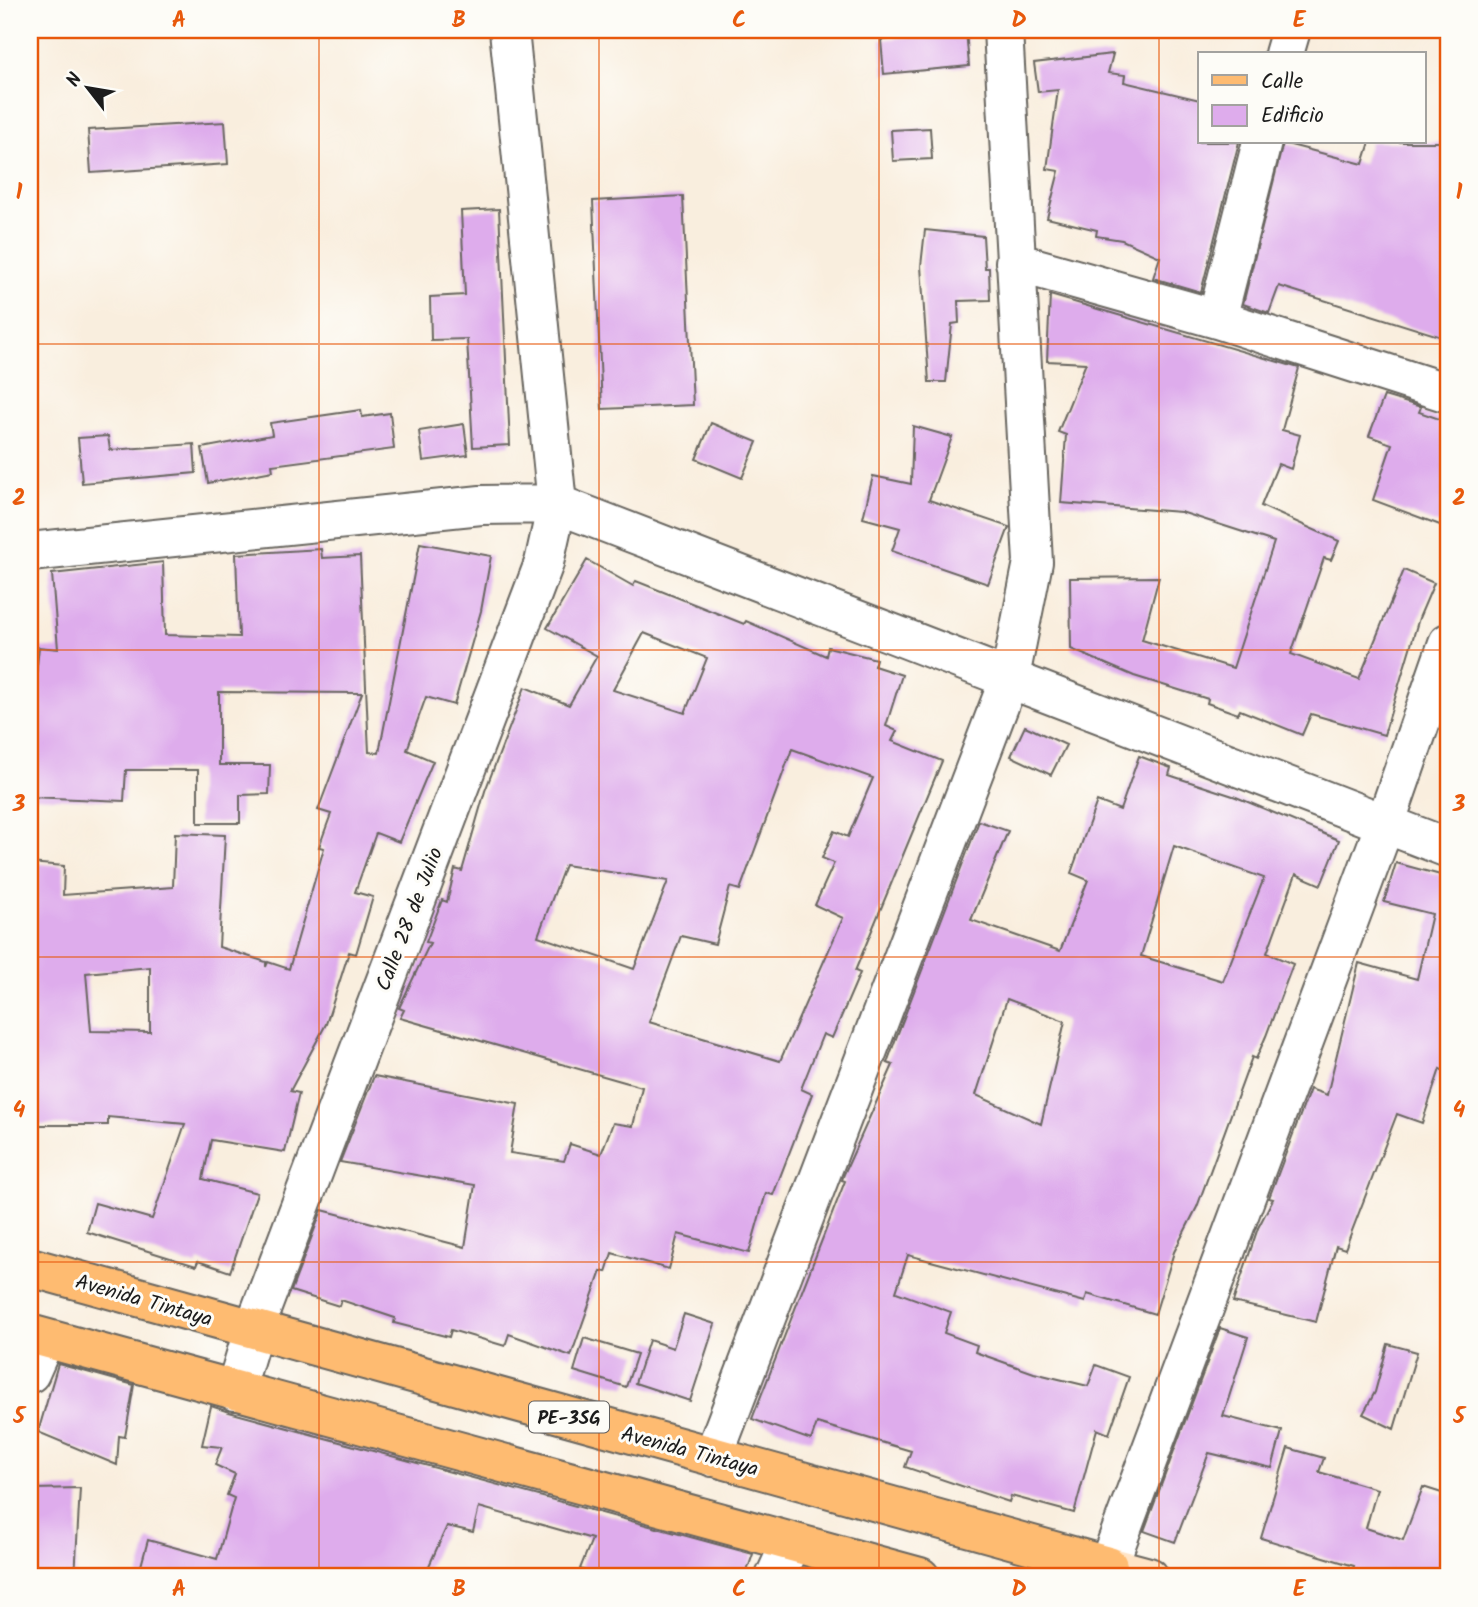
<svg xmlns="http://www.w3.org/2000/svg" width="1478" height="1607" font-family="Kalam,sans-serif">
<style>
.building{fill:#deacec;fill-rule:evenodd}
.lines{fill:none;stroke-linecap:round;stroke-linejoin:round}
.minor-casing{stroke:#696660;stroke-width:42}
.secondary-casing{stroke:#696660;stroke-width:42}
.primary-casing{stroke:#696660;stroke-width:42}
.minor{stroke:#fff;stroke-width:38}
.secondary{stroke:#ffe4c6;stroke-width:38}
.primary{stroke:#febb71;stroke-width:38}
.grid{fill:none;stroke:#e8590c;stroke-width:2;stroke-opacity:0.55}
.labels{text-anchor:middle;stroke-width:6;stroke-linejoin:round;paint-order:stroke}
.shield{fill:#fdfcf7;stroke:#605f5e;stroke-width:2}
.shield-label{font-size:19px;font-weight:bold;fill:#1c1c1c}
.street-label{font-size:21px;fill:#1c1c1c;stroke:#fdfcf7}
.neatline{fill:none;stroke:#e8590c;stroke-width:2.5}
.grid-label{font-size:23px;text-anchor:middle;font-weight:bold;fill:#e8590c}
</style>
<rect width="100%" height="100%" fill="#fdfcf7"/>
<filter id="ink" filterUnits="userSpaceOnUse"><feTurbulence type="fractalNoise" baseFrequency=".0143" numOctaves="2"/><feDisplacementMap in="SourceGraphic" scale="14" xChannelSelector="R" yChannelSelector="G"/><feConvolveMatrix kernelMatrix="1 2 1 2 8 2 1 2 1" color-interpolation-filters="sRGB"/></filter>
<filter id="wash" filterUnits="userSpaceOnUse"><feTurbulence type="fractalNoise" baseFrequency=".00686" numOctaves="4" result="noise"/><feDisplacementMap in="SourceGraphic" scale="28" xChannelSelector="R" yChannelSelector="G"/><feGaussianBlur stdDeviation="1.57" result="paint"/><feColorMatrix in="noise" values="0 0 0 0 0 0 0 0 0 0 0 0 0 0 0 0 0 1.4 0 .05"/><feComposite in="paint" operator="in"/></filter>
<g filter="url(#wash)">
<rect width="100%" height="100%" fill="#f9eede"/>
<g id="blocks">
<path class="building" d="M966,30L969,66L884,74L881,40Z
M1113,54L1108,73L1125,75L1124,82L1200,100V142H1239L1201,292L1153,278L1160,257L1122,240L1096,236L1097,230L1047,218L1059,171L1047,169L1058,90L1038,92L1034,63Z
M225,122L228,164L91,173L88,130Z
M930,128L932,159L893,161L891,130Z
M1370,142H1448V339L1279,286L1269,313L1243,304L1283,143L1363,164Z
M683,196L693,405L602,409L593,201Z
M499,209L510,445L473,447L467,339L431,340L430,297L465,295L461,211Z
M925,230L983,236L985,268H989L990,300L958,301L959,323L952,324L946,382H929L921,266Z
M1050,295L1299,368L1282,430L1300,435L1291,469L1278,464L1261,506L1339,541L1331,560L1324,558L1291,654L1359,679L1404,570L1434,583L1419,618L1384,735L1311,714L1302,735L1240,710L1238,714L1207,703L1208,699L1134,676L1071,649L1070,578L1159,577L1142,640L1233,668L1274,542L1181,512L1061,503L1066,435L1058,432L1086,363L1047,361Z
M1384,396L1421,407L1419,412L1448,422V528L1373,500L1392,444L1369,436Z
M361,410L362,417L390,413L394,449L272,465L273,471L208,483L202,448L272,435L270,423Z
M711,423L757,442L742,478L696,459Z
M464,424L468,455L423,461L419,431Z
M913,426L952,437L929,500L1009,527L988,584L892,551L900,528L863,518L873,476L911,484Z
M108,436L110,450L194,444L196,473L82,483L78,438Z
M420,543L491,556L481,611L454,705L426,697L407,750L433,761L399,842L376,833L355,892L373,897L356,954L349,952L326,1024L290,1091L299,1093L285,1152L211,1140L203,1179L257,1193L230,1272L198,1261L196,1266L87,1232L95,1203L152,1219L185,1124L108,1117V1125H30V863L64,866L63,895L173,887L175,833L225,835L219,947L266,962V967L268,962L289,969L324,848L319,847L331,814L318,810L362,693L219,692V765H270L269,794L240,795V823H198V770H126L124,801L30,797V731L39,647L58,649L52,574L163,562L165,635L239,637L236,554L321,549L322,558L360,556L369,752L379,753ZM150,967V1032L91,1031L86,973Z
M587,560L633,586L636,581L744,624L746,621L826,656L828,647L876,659L874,666L902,675L886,726L897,731L892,741L942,761L855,971L860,973L832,1038L823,1034L801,1089L812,1094L773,1195L766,1193L749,1253L678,1234L669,1269L612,1253L606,1272L601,1271L571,1356L509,1334L505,1346L451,1330L449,1337L394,1323L395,1318L341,1300L339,1306L291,1291L322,1210L465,1247L475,1185L340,1162L374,1076L518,1104L510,1153L564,1161L570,1144L601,1154L613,1123L633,1126L642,1087L400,1018L404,1010L399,1008L430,943L426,942L442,900L447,902L455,869L462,871L485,791L525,687L569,705L597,656L547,628ZM644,633L707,658L685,713L613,690ZM792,749L873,778L848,837L834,831L822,858L834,863L815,905L843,918L780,1061L649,1022L681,936L715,944L730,887L740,890ZM565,865L668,881L634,969L538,936Z
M1025,726L1066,745L1051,775L1011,756Z
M1139,756L1171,768L1169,775L1236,797L1339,840L1321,885L1296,874L1267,953L1293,964L1266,1036L1256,1059L1252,1057L1197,1207L1174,1252L1155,1314L1087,1294L1085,1302L908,1255L896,1292L951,1312L944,1333L977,1345L975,1352L1034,1373L1088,1386L1096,1365L1129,1377L1109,1434L1097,1429L1074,1513L1011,1496L1009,1502L905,1467L911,1451L817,1423L811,1440L752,1419L845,1181L842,1180L844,1174L893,1065L887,1063L895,1041L979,821L1008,831L971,920L1060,951L1088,880L1071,873L1097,801L1120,810ZM1174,846L1264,878L1223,981L1141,956ZM1007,999L1065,1021L1041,1124L976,1095Z
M1396,863L1448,877V1073L1440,1069L1422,1123L1397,1114L1345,1249L1336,1246L1316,1322L1233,1302L1258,1228L1273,1199L1269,1198L1310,1089L1327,1095L1359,963L1417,979L1432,914L1384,902Z
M684,1314L715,1324L690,1401L635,1383L649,1340L673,1348Z
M1220,1328L1248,1337L1223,1416L1282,1431L1272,1468L1209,1453L1175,1542L1144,1531Z
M584,1338L637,1354L626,1387L574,1371Z
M1388,1344L1417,1352L1394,1429L1363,1414L1375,1392Z
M58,1364L134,1385L125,1437L119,1436L117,1465L38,1432Z
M211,1406L229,1412L753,1554L745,1577H600L580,1569L592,1539L479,1507L473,1532L447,1526L424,1577H138L148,1540L217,1559L234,1498L227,1495L235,1474L215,1465L222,1447L202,1445Z
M1288,1448L1324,1458L1319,1472L1377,1489L1366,1528L1403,1540L1423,1487L1448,1495V1577H1351L1354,1566L1261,1538Z
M80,1488L75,1577H30L33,1489Z"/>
</g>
</g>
<g filter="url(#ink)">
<use href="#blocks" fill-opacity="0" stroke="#696660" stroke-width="2"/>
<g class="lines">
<g class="minor-casing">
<path id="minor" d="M1284,54L1291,30
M1015,262L1217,319L1448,393
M1217,319L1262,142
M30,552L481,505L557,504L1448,848
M30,1373L45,1339
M235,1391L253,1331L544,563L557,504L509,30
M713,1457L1010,677L1033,562L1003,30
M1108,1566L1385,824L1448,643
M775,1577L791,1542"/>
</g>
<g class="secondary-casing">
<path id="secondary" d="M1108,1566L1149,1577"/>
</g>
<g class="primary-casing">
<path id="primary" d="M30,1267L1108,1566L1104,1577
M30,1334L920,1577"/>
</g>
<use href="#minor" class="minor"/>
<use href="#secondary" class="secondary"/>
<use href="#primary" class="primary"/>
</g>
</g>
<path class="grid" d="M319,30V1577M599,30V1577M879,30V1577M1159,30V1577M30,344H1448M30,650H1448M30,957H1448M30,1262H1448"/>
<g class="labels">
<rect class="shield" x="529" y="1401.5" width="80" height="31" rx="5"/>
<g class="shield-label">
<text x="569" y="1424">PE-3SG</text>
</g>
<g class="street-label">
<text transform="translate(409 919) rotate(-69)" y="7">Calle 28 de Julio</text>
<text transform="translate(144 1300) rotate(16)" y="7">Avenida Tintaya</text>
<text transform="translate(690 1451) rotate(15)" y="7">Avenida Tintaya</text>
</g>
</g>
<rect width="1478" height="1607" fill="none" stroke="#fdfcf7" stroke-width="77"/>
<rect x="1198" y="52" width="228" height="91" fill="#fdfcf7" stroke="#a3a29f" stroke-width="2"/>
<rect x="1212" y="75" width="35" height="10" fill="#febb71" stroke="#a3a29f" stroke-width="2"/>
<text x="1261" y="88" font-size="21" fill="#1c1c1c">Calle</text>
<rect x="1212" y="105" width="35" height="21" fill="#deacec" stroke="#a3a29f" stroke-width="2"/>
<text x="1261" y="122" font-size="21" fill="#1c1c1c">Edificio</text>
<g transform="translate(88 88) rotate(301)" stroke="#fdfcf7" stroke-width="5" paint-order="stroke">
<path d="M0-5L12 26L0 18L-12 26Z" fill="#1c1c1c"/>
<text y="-10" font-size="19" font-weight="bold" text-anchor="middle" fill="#1c1c1c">N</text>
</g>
<rect x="38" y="38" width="1402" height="1530" class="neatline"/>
<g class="grid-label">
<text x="179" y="27">A</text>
<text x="459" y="27">B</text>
<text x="739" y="27">C</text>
<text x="1019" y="27">D</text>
<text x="1299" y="27">E</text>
<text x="19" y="199">1</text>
<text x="1459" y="199">1</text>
<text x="19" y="505">2</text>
<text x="1459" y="505">2</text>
<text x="19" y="811">3</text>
<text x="1459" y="811">3</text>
<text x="19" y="1117">4</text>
<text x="1459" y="1117">4</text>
<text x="19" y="1423">5</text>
<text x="1459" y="1423">5</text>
<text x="179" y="1596">A</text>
<text x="459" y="1596">B</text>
<text x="739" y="1596">C</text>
<text x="1019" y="1596">D</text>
<text x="1299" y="1596">E</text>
</g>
</svg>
